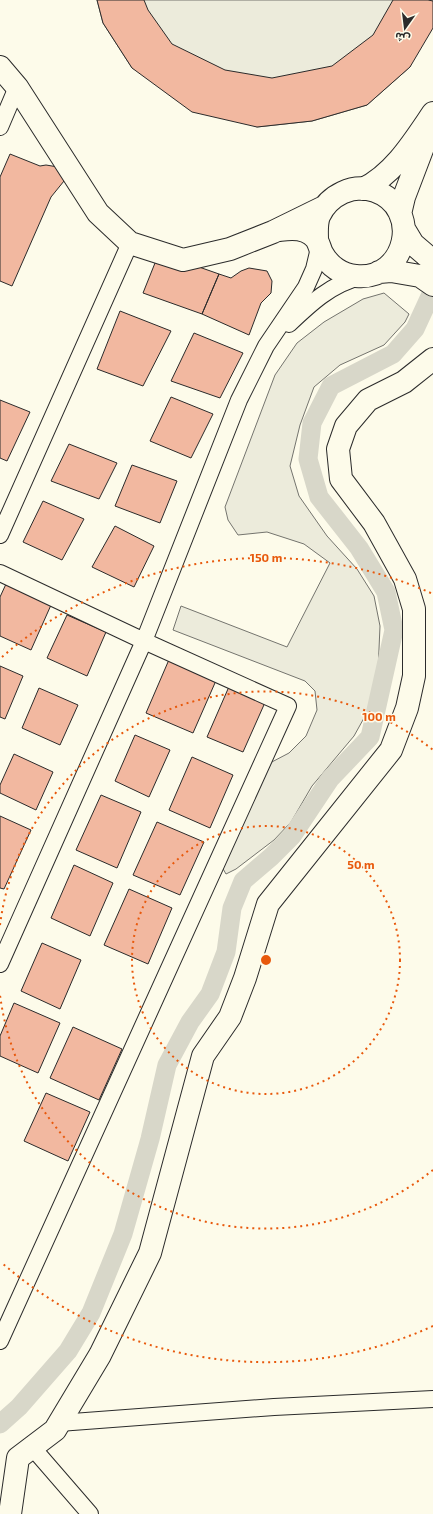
<svg xmlns="http://www.w3.org/2000/svg" width="433" height="1514" font-family="'Exo 2','Noto Sans Arabic',sans-serif">
<style>
.green{fill:#ecebdb;stroke:#74746e}
.lines{fill:none;stroke-linecap:round;stroke-linejoin:round}
.canal{stroke:#d8d7c9;stroke-width:19}
.building{fill:#f2b8a0;stroke:#2b2b2b}
.street-casing{stroke:#2b2b2b;stroke-width:18}
.secondary-casing{stroke:#2b2b2b;stroke-width:24}
.street{stroke:#fdfbea;stroke-width:16}
.secondary{stroke:#fdfbea;stroke-width:22}
.ring{fill:none;stroke:#e8590c;stroke-width:2;stroke-dasharray:2 4}
.centre{fill:#e8590c;stroke:#fdfbea;stroke-width:2}
.ring-label{font-size:12px;text-anchor:middle;font-weight:bold;fill:#e8590c;stroke:#fdfbea;stroke-width:3;stroke-linejoin:round;paint-order:stroke}
</style>
<rect width="100%" height="100%" fill="#fdfbea"/>
<path class="green" d="M97,0H428L433,1L410,67L367,105L312,121L257,127L132,68L103,23Z
M384,293L409,314L405,322L384,345L340,365L314,387L300,425L290,466L299,496L327,536L357,569L374,596L380,626L378,672L369,709L354,736L312,786L291,822L274,840L236,869L226,874L222,867L268,764L289,753L306,736L317,710L315,691L305,681L173,630L181,606L287,647L330,563L304,544L267,532L238,535L228,520L225,507L275,375L297,343L324,322L363,299Z"/>
<g class="lines">
<path class="canal" d="M0,1424L19,1407L68,1351L91,1313L123,1234L150,1139L167,1065L190,1022L210,994L226,952L232,908L243,881L271,857L292,836L330,779L370,737L394,630L386,592L359,548L319,497L308,459L312,423L331,386L393,354L415,329L433,290"/>
</g>
<path class="building" d="M97,0H144L148,10L172,44L225,70L272,78L332,66L373,35L393,0H428L433,1V28L410,67L367,105L312,121L257,127L192,112L132,68L103,23Z
M10,154L40,166L46,165L58,167L64,172V181L51,197L12,286L0,281V177Z
M159,253L219,274L202,314L143,293Z
M249,268L267,271L272,281L271,293L261,303L249,335L202,314L219,274L231,278L241,271Z
M120,311L171,331L143,386L97,369Z
M194,333L243,353L220,398L171,381Z
M171,397L213,414L191,458L150,441Z
M0,400L30,412L7,461L0,458Z
M69,444L117,463L99,499L51,481Z
M132,465L177,481L160,523L115,506Z
M43,501L84,519L62,560L23,542Z
M115,526L154,546L134,587L92,567Z
M6,584L51,605L31,650L0,636V597Z
M67,615L106,632L87,676L47,658Z
M171,655L218,676L193,733L146,713Z
M0,666L23,676L5,719L0,717Z
M231,682L267,698L243,752L207,737Z
M39,688L78,705L60,745L22,728Z
M135,735L170,750L149,797L115,781Z
M14,754L53,772L36,810L0,793V785Z
M192,757L233,775L210,828L169,810Z
M101,795L141,812L117,868L76,850Z
M0,816L31,830L4,889L0,888Z
M157,822L204,842L180,895L133,875Z
M74,865L113,883L90,936L51,918Z
M129,889L172,908L148,964L104,945Z
M42,943L81,960L60,1009L21,991Z
M14,1003L60,1023L38,1073L0,1056V1036Z
M73,1027L122,1049L99,1100L50,1078Z
M46,1093L90,1112L68,1161L24,1141Z"/>
<g class="lines">
<g class="street-casing">
<path id="street" d="M0,127L17,87
M289,324C310,304 331,284 360,277
M0,535L130,243
M0,573L144,641L0,964
M0,1341L288,706L144,641L239,400L266,346L306,287L314,269L319,248
M59,1423L274,1407L433,1399
M32,1447L90,1514"/>
</g>
<g class="secondary-casing">
<path id="secondary" d="M0,67L17,87L98,213L130,243L183,260L230,249L273,232L324,207
M363,189C394,174 414,141 433,113
M400,214L404,197L428,134
M404,229L413,244L433,261
M280,230C292,228 308,228 316,239C319,243 320,249 322,253C329,266 342,275 356,276C407,281 423,208 375,191C353,183 329,195 319,216C316,224 317,232 317,240
M379,272L391,271L420,276L433,285
M10,1514L18,1458L55,1430L100,1355L150,1253L203,1056L230,1017L245,978L268,904L391,750L407,708L414,676V609L405,579L374,523L341,479L338,449L346,426L368,400L404,382L433,359"/>
</g>
<use href="#street" class="street"/>
<use href="#secondary" class="secondary"/>
</g>
<g class="ring">
<circle cx="266" cy="960" r="134"/>
<path d="M433 1170A268 268 0 0 1 0 995M0 925A268 268 0 0 1 433 750"/>
<path d="M433 1326A402 402 0 0 1 2 1263M2 657A402 402 0 0 1 433 594"/>
</g>
<circle cx="266" cy="960" r="6" class="centre"/>
<g class="ring-label">
<text x="266" y="562">150 m</text>
<text x="379" y="721">100 m</text>
<text x="361" y="869">50 m</text>
</g>
<g transform="translate(405 28) rotate(194)" stroke="#fdfbea" stroke-width="3" paint-order="stroke">
<path d="M0-3L7 15L0 10L-7 15Z" fill="#2b2b2b"/>
<text y="-6" font-size="11" font-weight="bold" text-anchor="middle" fill="#2b2b2b">ش</text>
</g>
</svg>
